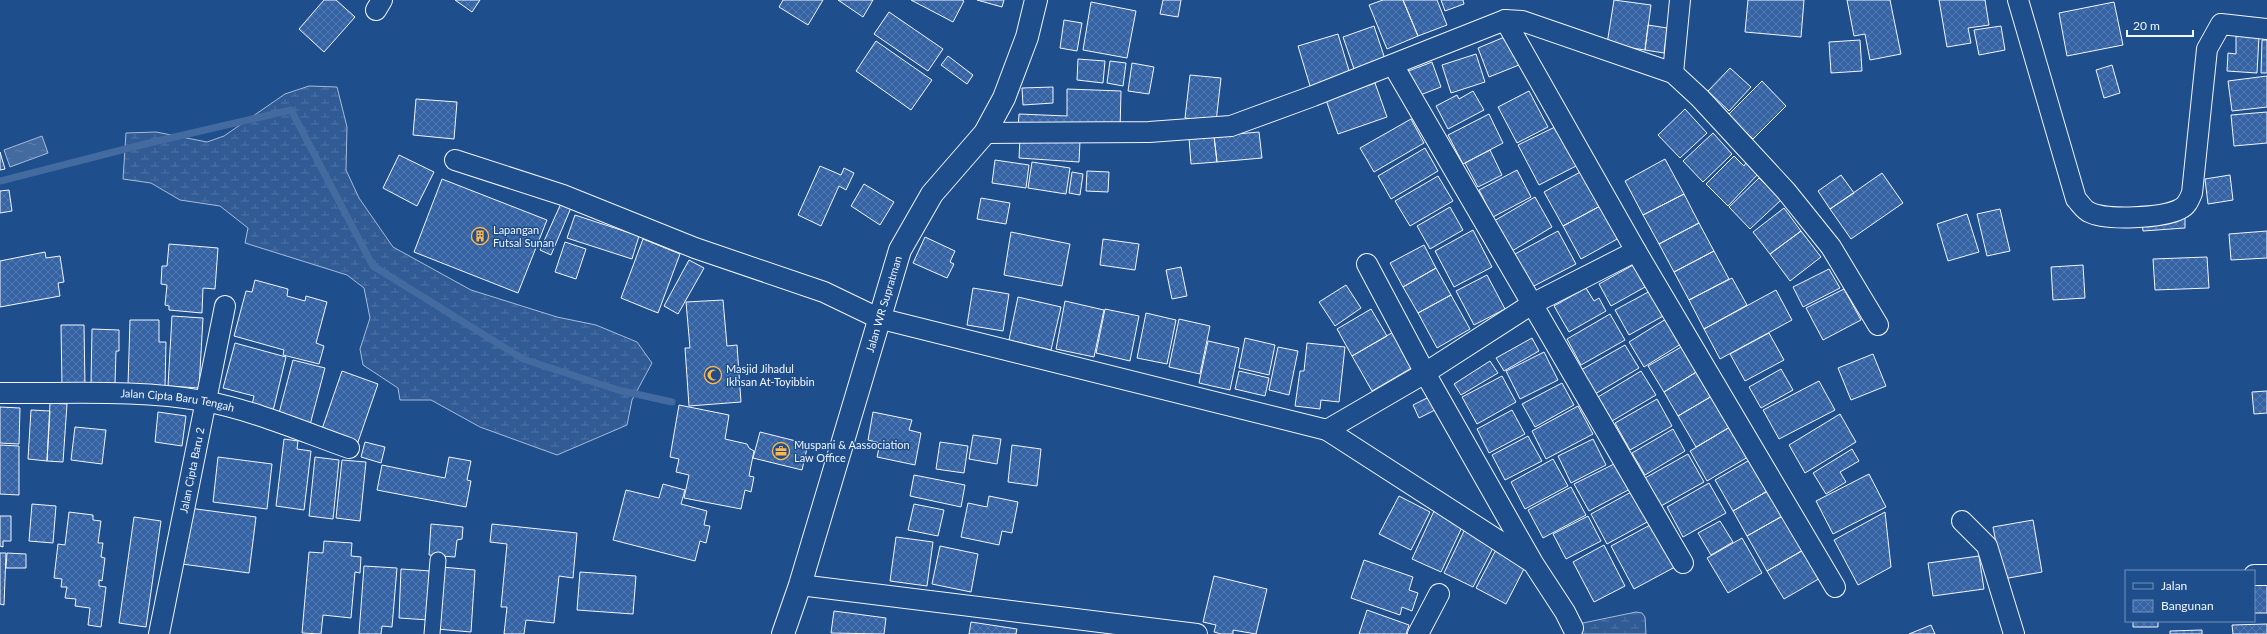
<svg xmlns="http://www.w3.org/2000/svg" width="2267" height="634" font-family="Lato,sans-serif">
<style>
.wetland{fill:url(#wetland-marsh);stroke:#a8bbd7}
.water{fill:url(#water-ripples);stroke:#a8bbd7}
.lines{fill:none;stroke-linecap:round;stroke-linejoin:round}
.stream{stroke:#446ba0;stroke-width:7}
.building{fill:url(#building-cross-hatch);stroke:#f2f6ff}
.pedestrian-casing{stroke:#f2f6ff;stroke-width:17}
.minor-casing{stroke:#f2f6ff;stroke-width:22}
.trunk-casing{stroke:#f2f6ff;stroke-width:24}
.pedestrian{stroke:#1f4e8c;stroke-width:15}
.minor{stroke:#1f4e8c;stroke-width:20}
.trunk{stroke:#1f4e8c;stroke-width:22}
.labels{text-anchor:middle;stroke-width:3;stroke-linejoin:round;paint-order:stroke}
.poi-label{font-size:11px;fill:#f2f6ff;stroke:#1f4e8c;text-anchor:start}
.street-label{font-size:11px;fill:#f2f6ff;stroke:#1f4e8c}
</style>
<defs>
<pattern id="wetland-marsh" width="20" height="14" patternUnits="userSpaceOnUse"><rect width="20" height="14" fill="#305b95"/><path d="M1 5h8M5 5V1M11 12h8M15 12V8" fill="none" stroke="#4e73a5"/></pattern>
<pattern id="water-ripples" width="26" height="14" patternUnits="userSpaceOnUse"><rect width="26" height="14" fill="#446ba0"/><path d="M2 4q2-2 4 0t4 0M15 11q2-2 4 0t4 0" fill="none" stroke="#5f81ae"/></pattern>
<pattern id="building-cross-hatch" width="8" height="8" patternUnits="userSpaceOnUse"><rect width="8" height="8" fill="#3563a3"/><path d="M0 0l8 8M0 8l8-8" fill="none" stroke="#537ab1"/></pattern>
</defs>
<rect width="100%" height="100%" fill="#1f4e8c"/>
<path class="wetland" d="M309,86L337,87L347,127L346,170L359,198L393,247L471,290L557,317L596,325L637,342L652,363L632,400L627,425L557,455L480,427L431,400H400L398,388L363,365L360,349L370,318L364,288L347,275L245,243L248,228L220,206L180,200L151,183L123,179L126,133L156,132L207,142L224,136L285,94Z
M1636,612L1642,613L1645,617L1646,634H1567L1583,623Z"/>
<path class="water" d="M42,136L48,153L10,167L4,150Z"/>
<g class="lines">
<path class="stream" d="M0,181L149,143L291,110L373,266L523,359L618,390L672,402"/>
</g>
<path class="building" d="M324,0H336L355,17L324,52L299,29Z
M455,0H480L472,12Z
M783,0H823L808,25L779,7Z
M838,0H873L863,17Z
M911,0H962L964,1L953,22Z
M977,0H1004L1002,7Z
M1163,0H1181L1178,17L1160,14Z
M1383,0H1403L1418,36L1387,49L1369,5Z
M1403,0H1437L1447,25L1418,36Z
M1441,0H1463L1464,4L1445,11Z
M1614,0L1651,5L1645,50L1607,44Z
M1748,0H1804L1801,37L1745,32Z
M1847,0H1890L1901,54L1870,60L1865,34L1854,36Z
M1939,0H1985L1989,25L1968,28L1971,43L1947,47Z
M1091,2L1136,11L1127,58L1083,50Z
M2114,2L2123,45L2067,56L2059,13Z
M889,12L943,49L928,71L874,34Z
M1064,20L1082,23L1077,51L1060,48Z
M1648,25L1667,28L1664,53L1645,50Z
M1374,26L1385,59L1354,69L1343,37Z
M2001,26L2005,50L1979,55L1974,30Z
M1338,34L1350,74L1310,86L1298,46Z
M2236,35L2259,36L2257,73L2227,71L2228,53L2236,54Z
M1507,36L1519,65L1489,77L1478,48Z
M1860,40L1862,71L1831,73L1829,42Z
M2262,40H2267V73H2261Z
M876,41L932,80L911,110L856,71Z
M1476,54L1485,82L1451,93L1442,65Z
M948,56L973,75L967,84L941,65Z
M1078,59L1105,61L1103,83L1077,80Z
M1110,61L1126,63L1123,86L1107,83Z
M1432,62L1441,87L1415,97L1406,72Z
M1132,63L1154,67L1149,94L1128,91Z
M2112,65L2120,93L2104,98L2096,70Z
M1730,68L1751,87L1729,111L1708,91Z
M1190,75L1221,78L1216,122L1185,118Z
M2267,76V107L2232,111L2228,81Z
M1762,81L1786,106L1753,139L1728,115Z
M1375,83L1387,117L1338,134L1326,100Z
M1053,87V103L1023,105L1022,88Z
M1067,89L1121,91L1120,131L1018,130L1019,114L1067,116Z
M1473,91L1484,110L1448,129L1436,106L1457,95L1459,99Z
M1529,91L1548,127L1517,143L1498,107Z
M416,99L457,102L454,139L413,135Z
M1685,109L1707,133L1680,158L1658,135Z
M2267,112V143L2234,146L2231,115Z
M1489,114L1503,143L1463,164L1448,135Z
M1411,119L1424,143L1374,172L1360,148Z
M1557,126L1578,165L1539,185L1518,145Z
M1259,132L1262,158L1217,162L1214,136Z
M1713,133L1732,154L1703,182L1683,161Z
M1214,136L1217,162L1191,164L1189,138Z
M1020,137L1080,141L1079,162L1019,158Z
M1425,148L1438,171L1391,199L1378,176Z
M1490,150L1502,175L1478,187L1465,163Z
M0,152L5,169L0,170Z
M399,155L434,172L417,206L383,188Z
M1734,156L1744,166L1746,163L1758,174L1728,206L1706,184Z
M1665,159L1684,194L1643,215L1625,181Z
M995,160L1029,165L1026,188L992,183Z
M1032,162L1070,168L1066,194L1028,188Z
M820,166L841,175L844,168L854,173L846,190L839,186L821,226L798,215Z
M1517,170L1531,197L1493,217L1479,190Z
M1087,171L1109,172L1108,192L1086,191Z
M1582,171L1602,205L1563,226L1544,192Z
M1072,172L1083,174L1080,195L1069,193Z
M1882,173L1903,203L1851,239L1830,209Z
M1841,175L1854,193L1830,209L1818,191Z
M2230,175L2233,200L2208,204L2205,179Z
M1438,176L1453,201L1410,226L1395,201Z
M1759,178L1781,200L1750,229L1729,207Z
M442,179L547,220L518,293L414,252Z
M864,184L894,202L880,225L851,206Z
M9,190L12,211L0,213V191Z
M1684,194L1699,223L1659,244L1643,215Z
M1535,197L1552,227L1512,251L1494,221Z
M981,198L1010,203L1006,224L977,219Z
M563,199L573,203L551,255L540,250Z
M1602,205L1619,238L1581,259L1563,226Z
M1450,207L1463,230L1430,249L1417,226Z
M1784,208L1801,231L1770,254L1753,232Z
M2000,209L2010,251L1987,256L1977,214Z
M1967,214L1979,252L1948,261L1937,224Z
M575,215L639,236L632,259L567,238Z
M2185,217V228L2143,231L2142,221Z
M1699,223L1714,251L1674,272L1659,244Z
M1473,230L1492,267L1454,287L1435,251Z
M1558,231L1576,264L1532,287L1515,254Z
M1801,231L1821,257L1790,281L1770,254Z
M2267,231V258L2231,260L2229,234Z
M1011,232L1070,244L1062,286L1004,275Z
M925,237L955,251L950,262L954,264L947,278L913,263Z
M643,239L680,254L658,313L621,298Z
M1103,239L1139,244L1135,270L1100,265Z
M565,242L586,249L576,279L555,272Z
M169,244L218,248L215,289L203,288L202,313L169,310V306L165,305L167,285L161,284L162,266H167Z
M1424,245L1436,268L1403,287L1390,263Z
M1714,251L1729,279L1689,300L1674,272Z
M45,252L46,258L60,256L64,282L58,283L60,296L0,307V261Z
M2207,257L2209,288L2155,290L2153,259Z
M689,260L704,268L678,314L664,306Z
M1633,265L1645,287L1611,306L1599,284Z
M2083,265L2085,298L2053,300L2051,267Z
M1181,267L1187,296L1172,299L1166,270Z
M1436,268L1451,295L1418,313L1403,287Z
M1829,269L1840,288L1803,307L1793,287Z
M1487,275L1505,309L1474,325L1456,291Z
M1732,278L1747,305L1704,329L1689,300Z
M255,280L288,289L287,296L305,301L306,296L327,302L316,343L324,346L319,364L283,355L284,350L234,336L246,291L252,292Z
M1346,285L1361,308L1335,326L1319,302Z
M973,288L1009,294L1003,331L967,325Z
M1586,288L1594,301L1599,298L1606,311L1569,332L1554,306Z
M1844,289L1861,320L1823,340L1806,308Z
M1652,290L1665,315L1629,335L1615,310Z
M1776,290L1792,320L1720,359L1704,329Z
M1451,295L1470,329L1437,348L1418,313Z
M1018,297L1061,307L1051,350L1009,340Z
M723,300L727,346L737,345L741,402L689,406L685,348H690L686,302Z
M1065,301L1104,310L1094,357L1056,349Z
M1105,309L1139,316L1130,361L1096,353Z
M1371,309L1387,336L1352,356L1337,329Z
M1146,313L1176,320L1167,364L1137,358Z
M1610,314L1625,340L1581,365L1567,339Z
M172,316L203,318L199,388L168,386Z
M1179,319L1210,326L1200,374L1169,367Z
M1666,319L1681,344L1644,367L1629,342Z
M130,320H159V342H166L165,387L128,385Z
M61,325H84L85,387H62Z
M92,329L119,330V351H116L115,384H91Z
M1395,331L1415,366L1372,391L1352,356Z
M1769,333L1784,360L1745,381L1730,354Z
M1245,338L1275,345L1269,375L1239,368Z
M1532,338L1539,351L1504,371L1496,358Z
M1208,341L1239,348L1230,390L1199,383Z
M235,343L286,357L273,411L252,405L254,396L223,388Z
M1307,343L1345,347L1339,402L1321,400L1320,409L1295,406L1300,371H1304Z
M1625,345L1639,368L1595,394L1581,370Z
M1683,346L1698,371L1664,392L1648,366Z
M1278,347L1298,351L1289,395L1269,390Z
M1544,352L1558,380L1520,399L1506,371Z
M1873,354L1886,386L1851,400L1838,368Z
M293,360L325,368L310,425L278,417Z
M1490,361L1498,373L1461,395L1454,384Z
M1781,369L1793,390L1761,408L1749,387Z
M342,371L378,384L358,442L322,429Z
M1239,371L1269,378L1265,396L1235,389Z
M1641,371L1656,395L1612,421L1598,397Z
M1698,371L1712,396L1678,416L1664,392Z
M1502,376L1516,402L1477,424L1462,397Z
M1819,381L1835,410L1779,439L1763,410Z
M1562,383L1574,405L1535,427L1522,404Z
M2267,391V413L2254,414L2252,392Z
M1431,396L1437,409L1419,418L1413,405Z
M1712,396L1730,427L1696,447L1678,416Z
M1657,399L1672,426L1630,450L1615,423Z
M50,403L67,404L63,462L47,461Z
M679,405L729,415L725,439L747,444L749,448L754,451L749,476L754,477L751,492L745,490L741,509L684,498L689,475L676,472L679,459L670,457Z
M1578,406L1593,434L1546,459L1532,431Z
M0,407L20,408L19,444L0,443Z
M31,410L50,411L47,461L28,459Z
M1512,410L1525,434L1489,453L1477,429Z
M158,412L186,416L182,446L155,442Z
M873,412L912,420L909,430L921,433L915,465L877,457L880,443L868,440Z
M1840,414L1856,442L1805,473L1789,445Z
M75,427L106,430L102,464L71,460Z
M1730,427L1748,457L1707,481L1690,451Z
M1673,429L1685,451L1645,475L1632,453Z
M760,432L808,444L802,470L753,458Z
M973,435L1001,439L997,464L969,459Z
M1528,436L1542,461L1505,480L1492,455Z
M284,439L298,441L297,449L311,451L304,510L276,506Z
M1593,439L1606,465L1571,483L1558,456Z
M365,442L385,447L381,463L361,457Z
M940,442L968,446L964,473L936,469Z
M0,445L19,446V495L0,494Z
M1012,445L1041,449L1037,486L1008,482Z
M1852,449L1859,461L1840,472L1846,482L1826,494L1813,473Z
M1688,454L1704,482L1661,506L1645,478Z
M218,457L272,464L267,509L213,502Z
M315,457L339,460L333,519L309,516Z
M449,457L471,461L467,480L471,481L466,507L377,490L382,465L445,478Z
M1753,458L1771,489L1733,511L1715,480Z
M1553,459L1568,486L1525,509L1511,482Z
M342,460L366,462L360,521L336,518Z
M1616,463L1630,489L1589,511L1574,484Z
M1869,474L1886,507L1833,534L1816,501Z
M914,475L965,485L961,507L910,496Z
M1709,483L1726,513L1683,537L1667,507Z
M663,484L685,490L681,504L707,511L704,525L710,526L706,543L700,541L695,561L613,540L626,490L659,498Z
M1571,487L1586,515L1543,538L1528,510Z
M1771,489L1786,514L1747,536L1733,511Z
M1633,491L1649,521L1607,544L1591,514Z
M989,496L1018,502L1012,533L1002,531L999,545L961,537L968,503L987,507Z
M1399,496L1430,512L1411,550L1379,534Z
M32,504L56,506L53,543L29,541Z
M914,504L944,510L938,536L908,530Z
M189,508L256,517L249,573L182,564Z
M1434,511L1463,525L1441,572L1412,559Z
M69,512L93,515V520L101,521L98,543H103L101,557L105,558L102,581L99,580V586L106,587L101,627L88,625L90,608L75,606L76,599L65,598L67,587H61L62,579L54,578L58,544L65,545Z
M1885,512L1891,567L1858,585L1834,540Z
M1786,514L1805,549L1767,571L1747,536Z
M0,516H11V541H3V547L0,546Z
M1588,516L1601,541L1566,559L1553,534Z
M134,517L161,521L146,627L119,623Z
M2033,520L2042,572L2003,579L1993,527Z
M1720,521L1733,542L1711,555L1698,533Z
M431,524L463,527L462,539L457,540L455,557L429,555Z
M492,524L577,533L573,578L559,576L554,623L526,620L524,634H504L507,607H501L507,544L490,542Z
M1652,524L1675,567L1634,589L1611,546Z
M1465,529L1495,544L1473,587L1444,573Z
M896,537L933,542L927,586L890,581Z
M1742,538L1762,573L1728,593L1707,558Z
M324,541L352,543L351,556L361,557L360,573L355,572L351,618L323,615L321,634L302,633L309,552L323,553Z
M1604,545L1625,586L1594,602L1573,562Z
M940,546L978,554L971,592L932,584Z
M1498,546L1528,561L1506,604L1476,588Z
M1805,549L1822,577L1784,599L1767,571Z
M0,553H6L4,605L0,604Z
M7,553L26,554V568H6Z
M1979,556L1984,589L1933,596L1928,563Z
M1364,560L1413,577L1409,590L1418,593L1412,611L1402,607L1400,615L1351,598Z
M364,566L397,568L392,627L382,626L381,634H359Z
M442,567L475,570L471,632L437,629Z
M401,569L431,571L429,620L399,618Z
M580,572L636,576L633,614L577,610Z
M1214,576L1267,589L1256,634L1233,630V634H1221L1214,632L1216,625L1203,622Z
M2254,585H2267V613H2254Z
M1367,610L1409,625L1406,634H1359Z
M834,611L886,618L884,634L831,633Z
M2133,621H2158V627H2133Z
M971,622L1017,629L1016,634H969Z
M2267,624V634H2233L2232,625Z
M1931,625L1935,634H1909Z
M2202,630V634H2170V631Z"/>
<g class="lines">
<g class="pedestrian-casing">
<path id="pedestrian" d="M432,634L438,560"/>
</g>
<g class="minor-casing">
<g id="minor">
<path d="M2018,0L2076,199C2080,203 2084,210 2089,212C2105,221 2163,218 2180,209C2187,206 2189,200 2192,193L2207,49L2221,24L2267,29"/>
<path d="M376,10L382,0"/>
<path d="M1505,20L1636,251L1835,587"/>
<path d="M1393,65L1683,563"/>
<path d="M1673,73L1680,0"/>
<path d="M985,133L1149,132L1231,126L1313,96L1505,20L1522,21L1673,73L1700,98L1786,191L1831,247L1878,325"/>
<path d="M455,160L563,195L695,248L824,292L878,318L1327,430L1425,373L1532,304L1636,251"/>
<path d="M1367,264L1425,373L1533,563L1565,612L1573,628"/>
<path id="s1" d="M0,393C67,394 137,389 204,401C253,410 301,431 349,448"/>
<path d="M1327,430L1530,561"/>
<path d="M1962,521L1987,546L2014,634"/>
<path d="M2254,575H2267"/>
<path d="M800,585L1197,634"/>
<path id="s2" d="M159,634L225,306"/>
<path d="M1418,634L1439,594"/>
</g>
</g>
<g class="trunk-casing">
<g id="trunk">
<path id="s3" d="M783,634L800,585L900,250L932,194L985,133L1004,98L1027,37L1036,0"/>
</g>
</g>
<use href="#pedestrian" class="pedestrian"/>
<use href="#minor" class="minor"/>
<use href="#trunk" class="trunk"/>
</g>
<defs>
<g id="building-ring" transform="scale(0.9)"><circle r="9.5" fill="#1f4e8c" stroke="#ffb74d" stroke-width="1.5"/><path d="M-4-6H4V6H1V3H-1V6H-4ZM-2.5-4.3h1.7v1.8h-1.7ZM.8-4.3h1.7v1.8H.8ZM-2.5-1h1.7V.8h-1.7ZM.8-1h1.7V.8H.8Z" fill="#ffb74d"/></g>
<g id="mosque-ring" transform="scale(0.9)"><circle r="9.5" fill="#1f4e8c" stroke="#ffb74d" stroke-width="1.5"/><path d="M3.5-4.9A6 6 0 1 0 3.5 4.9A5 5 0 1 1 3.5-4.9Z" fill="#ffb74d"/></g>
<g id="office-ring" transform="scale(0.9)"><circle r="9.5" fill="#1f4e8c" stroke="#ffb74d" stroke-width="1.5"/><path d="M-6-3h4V-5.5h4V-3h4V5H-6ZM-1-4.5V-3h2v-1.5ZM-6 0V1H6V0Z" fill="#ffb74d"/></g>
</defs>
<g fill-rule="evenodd">
<use href="#building-ring" x="480" y="236"/>
<use href="#mosque-ring" x="713" y="375"/>
<use href="#office-ring" x="781" y="451"/>
</g>
<g class="labels">
<g class="poi-label">
<text x="493" y="234">Lapangan<tspan x="493" dy="13">Futsal Sunan</tspan></text>
<text x="726" y="373">Masjid Jihadul<tspan x="726" dy="13">Ikhsan At-Toyibbin</tspan></text>
<text x="794" y="449">Muspani &amp; Aassociation<tspan x="794" dy="13">Law Office</tspan></text>
</g>
<g class="street-label">
<text dy="4" stroke="none"><textPath href="#s3" startOffset="345">Jalan WR Supratman</textPath></text>
<text dy="4" stroke="none"><textPath href="#s1" startOffset="178">Jalan Cipta Baru Tengah</textPath></text>
<text dy="4" stroke="none"><textPath href="#s2" startOffset="167">Jalan Cipta Baru 2</textPath></text>
</g>
</g>
<rect x="2125" y="570" width="130" height="52" fill="#1f4e8c" stroke="#7391ba"/>
<rect x="2133" y="583" width="20" height="6" fill="#1f4e8c" stroke="#7391ba"/>
<text x="2161" y="590" font-size="12" fill="#f2f6ff">Jalan</text>
<rect x="2133" y="600" width="20" height="12" fill="url(#building-cross-hatch)" stroke="#7391ba"/>
<text x="2161" y="610" font-size="12" fill="#f2f6ff">Bangunan</text>
<path d="M2127 30v6h66v-6" fill="none" stroke="#f2f6ff" stroke-width="2"/>
<text x="2133" y="30" font-size="12" fill="#f2f6ff" stroke="#1f4e8c" stroke-width="3" paint-order="stroke">20 m</text>
</svg>
